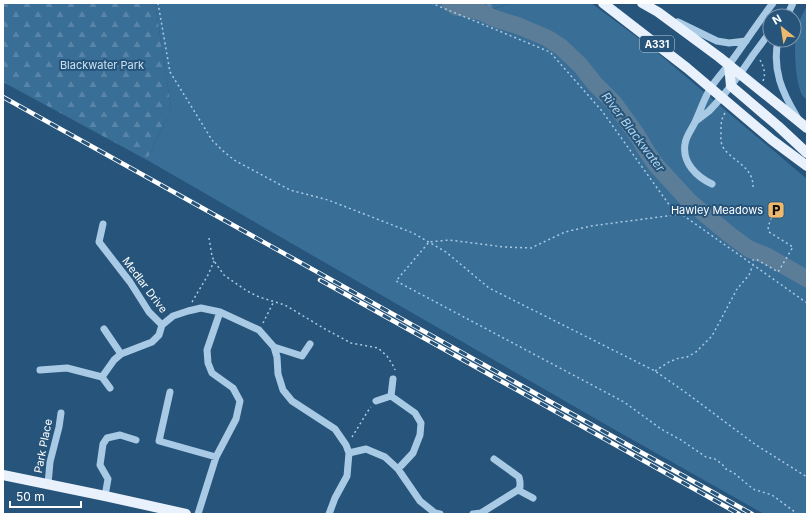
<svg xmlns="http://www.w3.org/2000/svg" width="810" height="517" font-family="Inter,sans-serif">
<style>
.green{fill:#396e97}
.forest{fill:url(#forest-firs)}
.lines{fill:none;stroke-linecap:round;stroke-linejoin:round}
.river{stroke:#5b7d98;stroke-width:17}
.path{stroke:#a9cae4;stroke-width:1.5;stroke-dasharray:2 3;stroke-linecap:butt}
.minor{stroke:#a9cae4;stroke-width:7}
.major{stroke:#e9f2fc;stroke-width:10}
.rail-casing{stroke:#fff;stroke-width:4.5}
.rail{stroke:#26547a;stroke-width:3;stroke-dasharray:9;stroke-linecap:butt}
.labels{text-anchor:middle;stroke-width:4;stroke-linejoin:round;paint-order:stroke}
.shield{fill:#26547a;stroke:#beccd7;stroke-width:1}
.shield-label{font-size:10px;font-weight:bold;fill:#fff}
.park-label{font-size:11px;fill:#cbe2f3;stroke:#26547a}
.poi-label{font-size:11px;fill:#fff;stroke:#26547a;text-anchor:end}
.street-label{font-size:11px;fill:#fff;stroke:#26547a}
.water-label{font-size:12px;font-style:italic;fill:#b4d4ec;stroke:#26547a}
</style>
<defs>
<pattern id="forest-firs" width="22" height="20" patternUnits="userSpaceOnUse"><rect width="22" height="20" fill="#396e97"/><path d="M5 1l3.5 6h-7zM16 11l3.5 6h-7z" fill="#5784a7"/></pattern>
</defs>
<rect width="100%" height="100%" fill="#26547a"/>
<path class="green" d="M155,3H458L477,15L511,3H591L653,49L807,179V514H764L610,427L147,160L171,108Z
M807,6V101C806,99 804,98 803,96C795,84 793,42 797,28C799,20 803,13 807,6Z"/>
<path class="forest" d="M3,3H155L171,108L147,160L3,82Z
M477,3H511L490,10Z"/>
<g class="lines">
<path class="river" d="M450,3L456,7L481,12L496,19L519,26L547,38L561,47L580,65L595,84L614,103L637,135L647,152L656,165L689,201L730,235L749,249L767,256L807,279"/>
<path class="path" d="M16,3H26
M158,3L170,72L212,140L222,150L234,160L290,190L328,200L413,233L446,252L489,288L655,371L685,392L756,445L807,477
M431,3L550,52L602,111L670,206L807,303
M760,60C764,67 766,74 763,81
M725,113C721,119 721,124 721,131C721,136 720,142 723,147C725,151 728,153 731,156C743,166 754,172 753,189
M682,214L591,226L565,232L531,248L504,247L449,240L429,242L396,281L624,402L661,429L681,440L706,457L715,459L722,464L726,469L734,473L753,489L772,495L791,509L797,514
M209,238L212,256L214,261L224,275L231,280L247,291L259,297L285,305L325,329L351,343L378,348L387,356L394,367L395,370
M192,302L208,275L214,261
M263,323L274,301
M655,371L658,369L669,362L679,358L687,357L696,352L712,336L737,289L749,275L753,265V260L756,259L778,272L793,247L769,232L768,227L772,216L776,210
M352,437L368,411L371,407"/>
<path class="minor" d="M787,16L793,3
M678,22L717,41L729,43L746,41
M778,40C772,70 782,92 797,117
M696,121L709,111L722,97L740,74L753,55L770,32
M712,184C697,177 682,163 685,144C686,135 693,128 696,120C701,109 704,99 710,89C717,77 728,67 736,55C748,38 760,20 773,3
M103,224L99,242L130,282L149,312L162,325
M104,329L121,354
M274,347L302,356L310,344
M40,370L67,368L102,377L110,388
M102,377L114,360L121,354L152,342L159,335L162,325L173,316L188,311L201,308L220,312L259,330L274,347L277,357L278,374L283,390L292,401L335,429L346,445L349,453L347,476L335,498L329,514
M170,392L159,441L216,457
M391,396L415,413L421,423L420,435L413,453L398,469
M376,401L391,396L393,379
M349,453L366,449L385,457L398,469L420,501L435,513L440,514
M494,459L519,477L520,482V487L518,490
M48,484L50,462L59,427L61,413
M105,496L108,479L100,465L103,444L107,438L120,435L136,440
M198,514L216,457L236,419L240,401L233,388L212,373L208,363L207,350L220,312
M473,514L481,513L518,490L533,498"/>
<path class="major" d="M603,3L687,68L772,140L807,166
M642,3L658,12L719,57L807,128
M729,65L731,86L778,126L807,153
M3,475L105,496L186,514"/>
<g class="rail-casing">
<path id="rail" d="M3,97L752,514
M320,280L739,514"/>
</g>
<use href="#rail" class="rail"/>
</g>
<defs>
<g id="parking-square" transform="scale(0.9)"><rect x="-9" y="-9" width="18" height="18" rx="4" fill="#edb96e" stroke="#26547a"/><path d="M-3.5-5.5H1a3.5 3.5 0 0 1 0 7H-1V5.5H-3.5ZM-1-3.4V-.6H.8a1.4 1.4 0 0 0 0-2.8Z" fill="#111"/></g>
</defs>
<g fill-rule="evenodd">
<use href="#parking-square" x="776" y="210"/>
</g>
<g class="labels">
<rect class="shield" x="640" y="36" width="34" height="16" rx="3"/>
<g class="shield-label">
<text x="657" y="48">A331</text>
</g>
<g class="park-label">
<text x="102" y="69">Blackwater Park</text>
</g>
<g class="poi-label">
<text x="763" y="214">Hawley Meadows</text>
</g>
<g class="street-label">
<text transform="translate(145 285) rotate(53)" y="4">Medlar Drive</text>
<text transform="translate(43 446) rotate(-79)" y="4">Park Place</text>
</g>
<g class="water-label">
<text transform="translate(633 132) rotate(53)" y="4">River Blackwater</text>
</g>
</g>
<rect width="810" height="517" fill="none" stroke="#ffffff" stroke-width="8"/>
<g transform="translate(782 28) rotate(330)"><circle r="19" fill="#26547a" stroke="#7d98af"/>
<path d="M0-3L7 15L0 10L-7 15Z" fill="#edb96e"/>
<text y="-6" font-size="11" font-weight="bold" text-anchor="middle" fill="#ffffff">N</text>
</g>
<path d="M10 501v6h71v-6" fill="none" stroke="#ffffff" stroke-width="2"/>
<text x="16" y="501" font-size="12" fill="#ffffff" stroke="#26547a" stroke-width="3" paint-order="stroke">50 m</text>
</svg>
